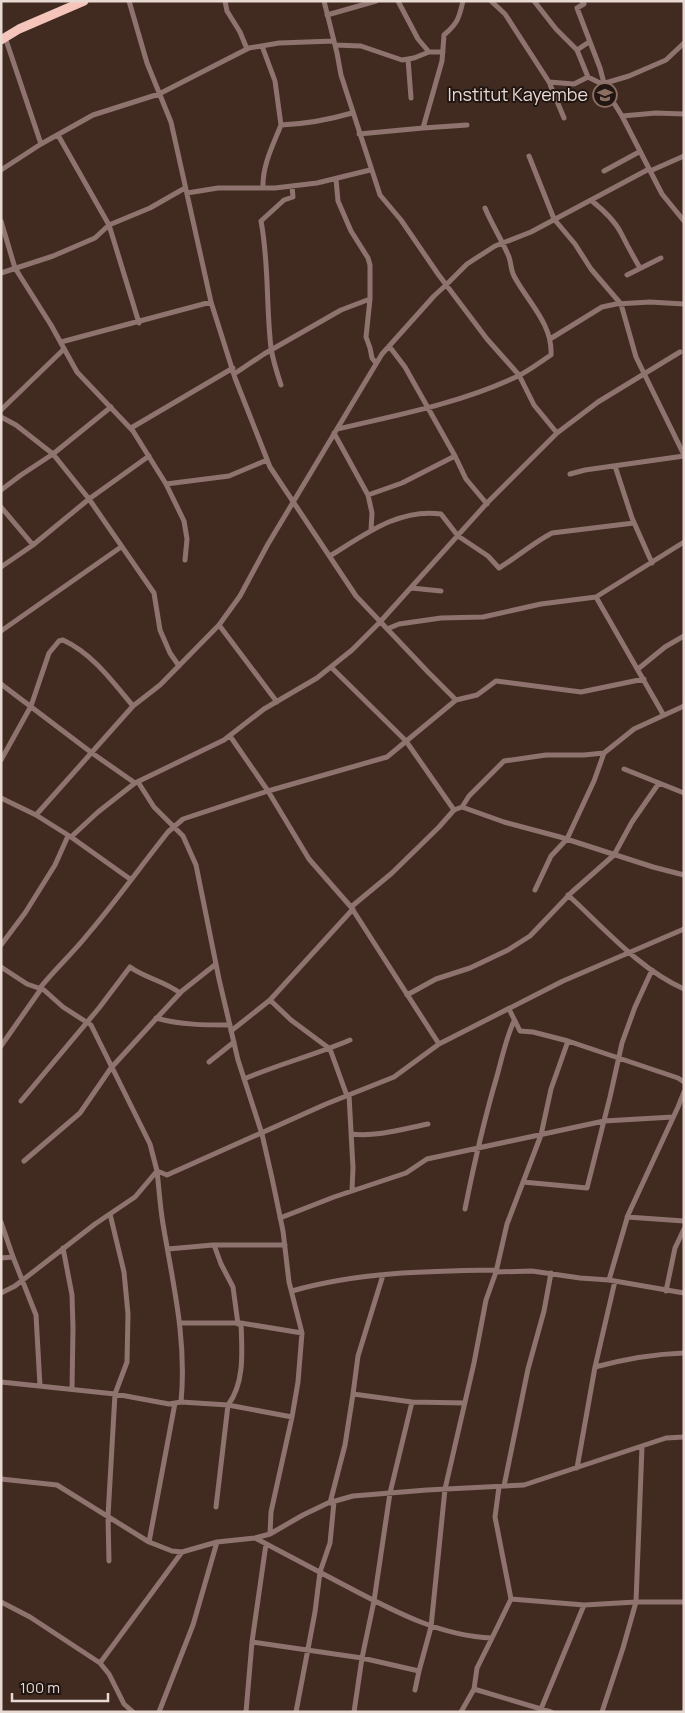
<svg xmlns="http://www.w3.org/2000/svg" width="685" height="1713" font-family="Manrope,sans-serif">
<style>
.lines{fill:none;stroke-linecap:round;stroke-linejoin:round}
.minor{stroke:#8e736e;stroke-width:5}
.trunk{stroke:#f5c4bb;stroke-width:9}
.labels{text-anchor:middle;stroke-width:4;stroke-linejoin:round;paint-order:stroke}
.poi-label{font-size:18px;fill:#e9d9d3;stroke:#211612;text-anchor:end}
</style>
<rect width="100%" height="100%" fill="#412b21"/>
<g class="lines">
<path class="minor" d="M129,1L147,63L171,122L211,302L235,378L270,467L356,596L428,672L456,700L477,695L496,681L581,692L644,679
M225,1L227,11L240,32L247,49
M324,1L337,53L341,75L380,195L401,220L438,274L487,339L519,375L534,405L557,433
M398,1L418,39L429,52H443
M491,1L505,14L549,82L564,118
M534,1L556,29L577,50L588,77L602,84L629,76L666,60L684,43
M582,1L584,4L577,8L600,68L604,83
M327,15L376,1
M5,37L41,144
M335,45L361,46L402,60L414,58L429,52
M262,46L275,81L281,125
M577,50L589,42
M408,59L411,98
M549,82L574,84L588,77
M602,84L622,116L662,194L684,221
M622,116L656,113L684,114
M423,128L442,61L444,35C458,23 459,18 463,1
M359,134L423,128L467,125
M58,135L109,225L139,323
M529,156L554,219L575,244L591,269L621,304L636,357L684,455
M1,170L41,144L93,115L159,94L249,48L279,43L334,41
M604,171L639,152
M650,171L684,156
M336,179L338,201L351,231L368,258L370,265V299L366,337L370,348L372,358L376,363
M263,188C262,166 273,145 281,125C305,124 328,120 352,113
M187,193L218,188H275L317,183L370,170
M592,201C602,209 615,221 621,233C627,245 633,256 640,268
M1,221L15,268L51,325L77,372L133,431L166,484L229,476L267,460
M1,273L53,256L95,238L109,225L150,208L185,188
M627,275L661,258
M550,339L602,307L616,304L650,302L684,304
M61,342L211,302
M389,346L405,367L455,456L466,479L487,504
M234,374L264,354L341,310L370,299
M281,385C277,373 273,360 271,348C266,305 269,262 261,221L284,200L293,197L292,186
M1,410L64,349
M1,417L16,425L53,454L89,499L154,593L160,630L170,653L179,666
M131,428L233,368
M337,429C398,415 461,403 518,376C530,370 540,362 551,355C553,324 527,301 514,276C511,270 511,263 509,257C502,240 492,225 485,208
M334,433L368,495L372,513L371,530
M615,466L632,518L652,563
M570,474L585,470L684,456
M166,484L184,521L187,539L185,560
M1,490L21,475L53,454L111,407
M368,495L402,483L455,456
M1,507L33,545
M330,556C364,535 399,508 441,514L458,536L488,556L499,568C517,557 533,543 552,533L634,523
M1,567L33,545L89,499L149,456
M411,588L441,591
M596,597L684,542
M219,625L277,702
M387,629L399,624L441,618L483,617L541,604L596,597L663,714
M1,631L121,547
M331,667L406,741L454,810
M638,669L665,647L684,636
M1,684L92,753L135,783
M230,736L268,791L309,859L351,907L439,1044
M1,760L31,706L49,653L59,641L63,640C93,654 112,681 133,706
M624,769L684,793
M138,782L154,807L183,836L196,865L219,979L238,1060L262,1134L272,1178L283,1231L289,1282L302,1333L298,1382L292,1417L271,1512L270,1534
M1,798L36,815L71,837L130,879
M462,807L469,796L504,761L546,755H584L604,753
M36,815L133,706L160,685L219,625L240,596L268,544L382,354L434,296L446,285L467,264L495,246L531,232L649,169
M71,837L98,812L135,783L224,740L264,709L317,678L352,650L380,622L487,503L557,433L598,402L680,352
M535,890L551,856L567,839L594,781L604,753L634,729L684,706
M568,895C604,928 639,969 684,989
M351,907L392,873L439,827L454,810L462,807L504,822L560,837L653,867L684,875
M1,945L25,913L55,865L68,836
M1,967L27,984L44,990L63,1007L91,1025L150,1144L157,1171L135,1197L95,1224L15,1286L1,1293
M40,988C55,969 73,953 88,934C116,901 141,866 168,832L183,819L268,791L387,757L456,700
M407,995L436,979L470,968L508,950L530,936L572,892L614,855L632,822L659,783
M270,1000L291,1020L330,1049L347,1096
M509,1009L520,1031L533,1032L568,1041L678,1078L684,1082
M156,1018C181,1025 205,1025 230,1025
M231,1031L270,1000L353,909
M1,1046L41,989
M209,1062L234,1042
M244,1079C279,1064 315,1055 350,1040
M349,1095L353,1168L352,1190
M21,1101L99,1008L130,967C145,978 164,981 180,993
M351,1134C377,1137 403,1129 428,1124
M24,1161L80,1113L111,1068L154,1021L182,991L216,964
M523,1182L587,1188L610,1097L622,1043L635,1007L652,970
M465,1209C474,1164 484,1120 497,1076C502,1058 506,1038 514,1021
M627,1217L684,1221
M280,1218L334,1197L406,1173L427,1159L604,1121L673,1117
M1,1222L13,1257L36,1315L40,1386
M214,1245L221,1264L233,1287L238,1324
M63,1248L72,1295L73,1328L72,1389
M168,1249L213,1245H285
M1,1258L13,1257
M496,1272L532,1271L580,1278L609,1280L684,1293
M609,1280L628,1215L678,1107L684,1092
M292,1291C358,1272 428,1271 497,1270
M666,1291L675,1248L684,1229
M180,1323H241L302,1333
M595,1367C625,1359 653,1354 684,1353
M1,1382L115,1394L169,1404L181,1402L228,1405L292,1417
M353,1394L358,1356L383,1275
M181,1402C187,1340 173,1284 163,1224C160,1206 159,1188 157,1171L167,1175L326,1104L394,1077L439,1044L563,981L684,929
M642,1446L636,1602H684
M577,1468L595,1367L615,1281
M1,1479L57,1485L149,1542L172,1551L182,1552
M504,1486L528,1369L544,1311L551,1273
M330,1503L345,1445L353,1394L412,1402L465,1403
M216,1507L228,1405C245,1383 242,1350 241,1323
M255,1538C285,1554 316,1570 346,1586C392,1610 439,1636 492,1638L511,1599L495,1517L499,1487
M149,1542L175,1403
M109,1561L108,1516L115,1394L127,1362L128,1314L124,1272L110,1214
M511,1599L584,1605L636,1602L623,1648L602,1712
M1,1602L30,1617L100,1663L109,1674L124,1704L133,1712
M252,1642L362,1658L419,1671L431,1627L445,1489L474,1363L486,1300L496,1272L507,1224L541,1135L551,1089L568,1041
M100,1663L182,1552L217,1542L255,1538L270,1534L303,1515L328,1503L353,1496L427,1490L524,1485L666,1438L684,1437
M474,1689L551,1712
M415,1690L419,1671
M541,1709L584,1605
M159,1712L193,1625L217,1542
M246,1712L252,1642L266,1544
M296,1712L315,1612L320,1572L330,1543L334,1502
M354,1712L362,1658L374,1601L390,1493L412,1402
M461,1712L474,1689L477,1668L492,1638"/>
<path class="trunk" d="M1,40L19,29L84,1"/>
</g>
<defs>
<g id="school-ring" transform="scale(1.25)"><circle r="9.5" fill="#211612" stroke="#8d6e63" stroke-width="1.5"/><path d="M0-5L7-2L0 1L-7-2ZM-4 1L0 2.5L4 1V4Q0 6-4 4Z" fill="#8d6e63"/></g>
</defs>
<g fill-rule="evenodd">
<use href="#school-ring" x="605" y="95"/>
</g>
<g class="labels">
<g class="poi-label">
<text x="588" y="101">Institut Kayembe</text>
</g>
</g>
<rect width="685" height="1713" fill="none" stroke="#e9d9d3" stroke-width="5"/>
<path d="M12 1693v8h96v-8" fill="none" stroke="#e9d9d3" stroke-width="2.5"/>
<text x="20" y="1693" font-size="15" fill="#e9d9d3" stroke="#211612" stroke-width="4" paint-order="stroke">100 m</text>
</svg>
